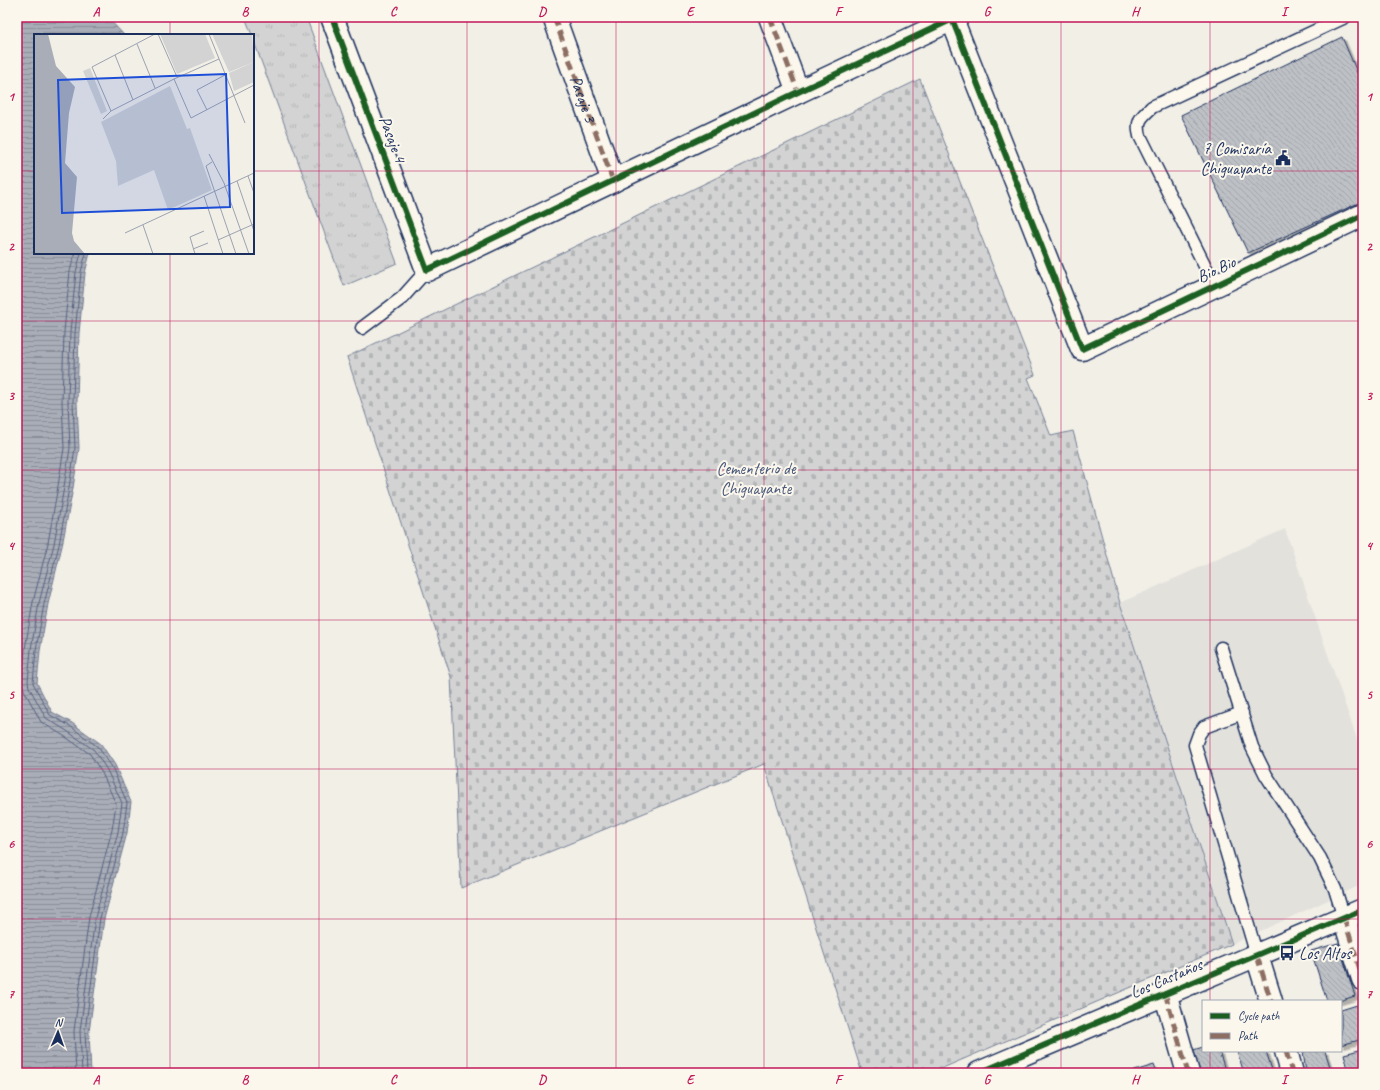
<svg xmlns="http://www.w3.org/2000/svg" width="1380" height="1090" font-family="Caveat,sans-serif">
<style>
.built{fill:#e2e1dc}
.grass{fill:url(#grass-tufts);stroke:#768198}
.cemetery{fill:url(#cemetery-stones);stroke:#768198}
.water{fill:url(#water-rules);stroke:#707b93}
.lines{fill:none;stroke-linecap:round;stroke-linejoin:round}
.shore{stroke:#546182;stroke-width:1}
.building{fill:url(#building-back-hatch);stroke:#1b2f5e;filter:url(#shadow)}
.lane-casing{stroke:#1b2f5e;stroke-width:15}
.street-casing{stroke:#1b2f5e;stroke-width:25}
.lane{stroke:#fbf7ec;stroke-width:12}
.street{stroke:#fbf7ec;stroke-width:22}
.quiet{stroke:#8d6e63;stroke-width:5;stroke-dasharray:10 5;stroke-linecap:butt}
.cycleway-casing{stroke:#fbf7ec;stroke-width:8}
.cycleway{stroke:#1b5e20;stroke-width:6}
.grid{fill:none;stroke:#c2185b;stroke-width:1;stroke-opacity:0.55}
.labels{text-anchor:middle;stroke-width:4;stroke-linejoin:round;paint-order:stroke}
.street-label{font-size:17px;fill:#1b2f5e;stroke:#fbf7ec}
.poi-label{font-size:17px;fill:#1b2f5e;stroke:#fbf7ec;text-anchor:end}
.park-label{font-size:17px;fill:#49587b;stroke:#fbf7ec}
.inset-road{fill:none;stroke:#9ca2b0;stroke-width:1}
.view{fill:#1d4ed8;fill-opacity:0.15;stroke:#1d4ed8;stroke-width:2}
.inset-edge{fill:none;stroke:#1b2f5e;stroke-width:2}
.neatline{fill:none;stroke:#c2185b;stroke-width:1.5}
.grid-label{font-size:13px;text-anchor:middle;font-weight:bold;fill:#c2185b}
</style>
<defs>
<pattern id="grass-tufts" width="24" height="20" patternUnits="userSpaceOnUse"><rect width="24" height="20" fill="#d2d3d2"/><path d="M3 7l-1-3M5 7V3M7 7l1-3M15 17l-1-3M17 17v-4M19 17l1-3" fill="none" stroke="#b4b5b7"/></pattern>
<pattern id="cemetery-stones" width="16" height="16" patternUnits="userSpaceOnUse"><rect width="16" height="16" fill="#d2d3d2"/><path d="M2 7V4a2 2 0 0 1 4 0v3zM10 15v-3a2 2 0 0 1 4 0v3z" fill="#b4b5b7"/></pattern>
<pattern id="water-rules" width="6" height="5" patternUnits="userSpaceOnUse"><rect width="6" height="5" fill="#a9adb7"/><path d="M0 2.5h6" fill="none" stroke="#898d98"/></pattern>
<pattern id="building-back-hatch" width="6" height="6" patternUnits="userSpaceOnUse"><rect width="6" height="6" fill="#bdc0c4"/><path d="M-1 5l2 2M0 0l6 6M5-1l2 2" fill="none" stroke="#a2a5ab"/></pattern>
<filter id="shadow"><feDropShadow dx="3.5" dy="3.5" stdDeviation="0" flood-color="#0004"/></filter>
</defs>
<rect width="100%" height="100%" fill="#f2efe6"/>
<filter id="ink" filterUnits="userSpaceOnUse"><feTurbulence type="fractalNoise" baseFrequency=".025" numOctaves="2"/><feDisplacementMap in="SourceGraphic" scale="8" xChannelSelector="R" yChannelSelector="G"/><feConvolveMatrix kernelMatrix="1 2 1 2 8 2 1 2 1" color-interpolation-filters="sRGB"/></filter>
<g filter="url(#ink)">
<path class="built" d="M1285,529L1363,757V884L1232,944L1120,603Z"/>
<path class="grass" d="M245,17H306L397,263L344,286L253,39V35H252Z"/>
<path class="cemetery" d="M920,79L1035,375L1028,378L1051,436L1073,431L1120,603L1232,944L931,1073H862L764,764L461,888L451,677L347,357Z"/>
<path class="water" d="M17,17H107L124,35H35V253H90L85,273L79,333L77,402L79,448L73,488L62,546L48,604L40,651L37,683L52,712L72,723L101,744L115,765L131,802L127,833L104,919L89,1032L91,1073H17Z"/>
<g class="lines">
<path class="shore" d="M75,253L70,271L64,332L62,402L64,448L58,486L48,543L33,602L25,649L22,682L24,690L41,722L64,736L90,754L102,773L116,804L112,830L89,917L74,1031L76,1073
M81,253L76,272L70,332L68,402L70,448L64,487L54,544L39,603L31,649L28,682L29,687L46,718L67,731L94,750L107,770L122,803L118,832L95,918L80,1031L82,1073
M86,253L81,272L75,333L73,402L75,448L69,488L59,545L44,604L36,650L33,683L50,715L70,726L98,747L112,767L127,803L123,833L100,918L85,1031L87,1073"/>
</g>
<path class="building" d="M1342,37L1363,86V201L1248,253L1181,115Z
M1338,943L1355,996L1339,1001H1327L1311,951Z
M1357,1005L1363,1024V1039L1341,1045V1010Z
M1203,1047V1051H1219L1226,1073H1196L1190,1051Z
M1363,1049V1073H1349L1344,1054Z
M1237,1051H1266L1273,1073H1244Z
M1303,1051H1325L1332,1073H1306Z
M1154,1065L1157,1073H1128Z"/>
<g class="lines">
<g class="lane-casing">
<path id="lane" d="M1215,286L1140,136C1136,121 1141,117 1152,107L1345,17
M362,328L402,298L427,270
M1221,648L1252,747L1266,775L1320,858L1335,889L1344,918
M1242,713L1204,727L1199,734L1195,745L1257,956"/>
</g>
<g class="street-casing">
<g id="street">
<path d="M332,17L427,270L798,92L957,17"/>
<path id="s1" d="M554,17L613,181"/>
<path d="M770,17L798,92"/>
<path d="M952,19L1082,349L1363,215"/>
<path d="M1344,918L1363,979"/>
<path d="M1257,956L1271,1001"/>
<path d="M1165,993L1188,1073"/>
<path d="M1286,1051L1292,1073"/>
<path d="M979,1073L1363,910"/>
</g>
</g>
<use href="#lane" class="lane"/>
<use href="#street" class="street"/>
<path class="quiet" d="M554,17L613,181
M770,17L798,92
M1344,918L1363,979
M1257,956L1271,1001
M1165,993L1188,1073
M1286,1051L1292,1073"/>
<g class="cycleway-casing">
<path id="cycleway" d="M332,17L427,270L798,92L957,17
M952,19L1082,349L1363,215
M979,1073L1363,910"/>
</g>
<use href="#cycleway" class="cycleway"/>
</g>
</g>
<path class="grid" d="M170,17V35M319,17V1073M467,17V1073M616,17V1073M764,17V1073M913,17V1073M1061,17V1073M1210,17V1001M17,171H35M253,171H1363M170,253V1073M17,321H1363M17,470H1363M17,620H1363M17,769H1363M17,919H1363M1210,1051V1073"/>
<defs>
<g id="civic-bare" transform="scale(1.2)"><path d="M-.6-6.5H3V-4.5H.6V-3L4-1V1h2V6H-6V1h2V-1L-.6-3ZM-1.2 2.5V6h2.4V2.5Z" fill="#1b2f5e" stroke="#fbf7ec" stroke-width="2.5" paint-order="stroke"/></g>
<g id="bus-bare" transform="scale(1.2)"><path d="M-5-6H5V4H4V6H2V4H-2V6H-4V4H-5ZM-3.5-4V0h7V-4ZM-3.5 1.2v1.5H-2V1.2ZM2 1.2v1.5H3.5V1.2Z" fill="#1b2f5e" stroke="#fbf7ec" stroke-width="2.5" paint-order="stroke"/></g>
</defs>
<g fill-rule="evenodd">
<use href="#civic-bare" x="1283" y="158"/>
<use href="#bus-bare" x="1287" y="953"/>
</g>
<g class="labels">
<g class="street-label">
<text dy="6" stroke="none"><textPath href="#s1" startOffset="87">Pasaje 3</textPath></text>
<text transform="translate(393 139) rotate(69)" y="6">Pasaje 4</text>
<text transform="translate(1216 269) rotate(-25)" y="6">Bio Bio</text>
<text transform="translate(1166 978) rotate(-23)" y="6">Los Castaños</text>
</g>
<g class="poi-label">
<text x="1271" y="154">7 Comisaría<tspan x="1271" dy="20">Chiguayante</tspan></text>
<text x="1299" y="959" text-anchor="start">Los Altos</text>
</g>
<g class="park-label">
<text x="756" y="474">Cementerio de<tspan x="756" dy="20">Chiguayante</tspan></text>
</g>
</g>
<g transform="translate(34 34)">
<rect width="220" height="220" fill="#f2efe6"/>
<path d="M220,28V48L200,57L195,39ZM56,34L73,77L67,80L49,37Z" fill="#d2d3d2"/>
<path d="M136,52L153,95L156,94L178,156L134,176L120,136L84,152L82,127L67,88Z" fill="#d2d3d2"/>
<path d="M126,0H171L181,24L143,40ZM178,0H218L220,28L195,38Z" fill="#d2d3d2"/>
<path d="M0,0H14L22,32L41,53L35,79L31,129L43,143L38,199L40,207L51,220H0Z" fill="#a9adb7"/>
<path class="inset-road" d="M124,0L143,43M175,0L211,89M103,10L121,54M81,21L99,66M140,45L157,84L220,51M173,76L163,56L191,41M77,77L58,33L121,0M69,85L77,77L140,45L185,25M175,120L190,149L215,220M178,128L172,132L202,220M214,142L220,159M203,147L220,197M170,162L189,220M109,191L119,220M91,199L220,139M184,206L220,190M159,215L174,209M161,220L156,203L170,197"/>
<path class="view" d="M192,40L196,173L28,179L24,46Z"/>
<rect width="220" height="220" class="inset-edge"/>
</g>
<rect width="1380" height="1090" fill="none" stroke="#fbf7ec" stroke-width="44"/>
<rect x="1202" y="1000" width="140" height="52" fill="#fbf7ec" stroke="#a1a7b3"/>
<rect x="1210" y="1013" width="20" height="6" fill="#1b5e20" stroke="#a1a7b3"/>
<text x="1238" y="1020" font-size="12" fill="#1b2f5e">Cycle path</text>
<rect x="1210" y="1033" width="20" height="6" fill="#8d6e63" stroke="#a1a7b3"/>
<text x="1238" y="1040" font-size="12" fill="#1b2f5e">Path</text>
<g transform="translate(58 1032) rotate(2)" stroke="#fbf7ec" stroke-width="3" paint-order="stroke">
<path d="M0-3L7 15L0 10L-7 15Z" fill="#1b2f5e"/>
<text y="-6" font-size="11" font-weight="bold" text-anchor="middle" fill="#1b2f5e">N</text>
</g>
<rect x="22" y="22" width="1336" height="1046" class="neatline"/>
<g class="grid-label">
<text x="96" y="16">A</text>
<text x="245" y="16">B</text>
<text x="393" y="16">C</text>
<text x="542" y="16">D</text>
<text x="690" y="16">E</text>
<text x="838" y="16">F</text>
<text x="987" y="16">G</text>
<text x="1135" y="16">H</text>
<text x="1284" y="16">I</text>
<text x="11" y="101">1</text>
<text x="1369" y="101">1</text>
<text x="11" y="251">2</text>
<text x="1369" y="251">2</text>
<text x="11" y="400">3</text>
<text x="1369" y="400">3</text>
<text x="11" y="550">4</text>
<text x="1369" y="550">4</text>
<text x="11" y="699">5</text>
<text x="1369" y="699">5</text>
<text x="11" y="848">6</text>
<text x="1369" y="848">6</text>
<text x="11" y="998">7</text>
<text x="1369" y="998">7</text>
<text x="96" y="1084">A</text>
<text x="245" y="1084">B</text>
<text x="393" y="1084">C</text>
<text x="542" y="1084">D</text>
<text x="690" y="1084">E</text>
<text x="838" y="1084">F</text>
<text x="987" y="1084">G</text>
<text x="1135" y="1084">H</text>
<text x="1284" y="1084">I</text>
</g>
</svg>
